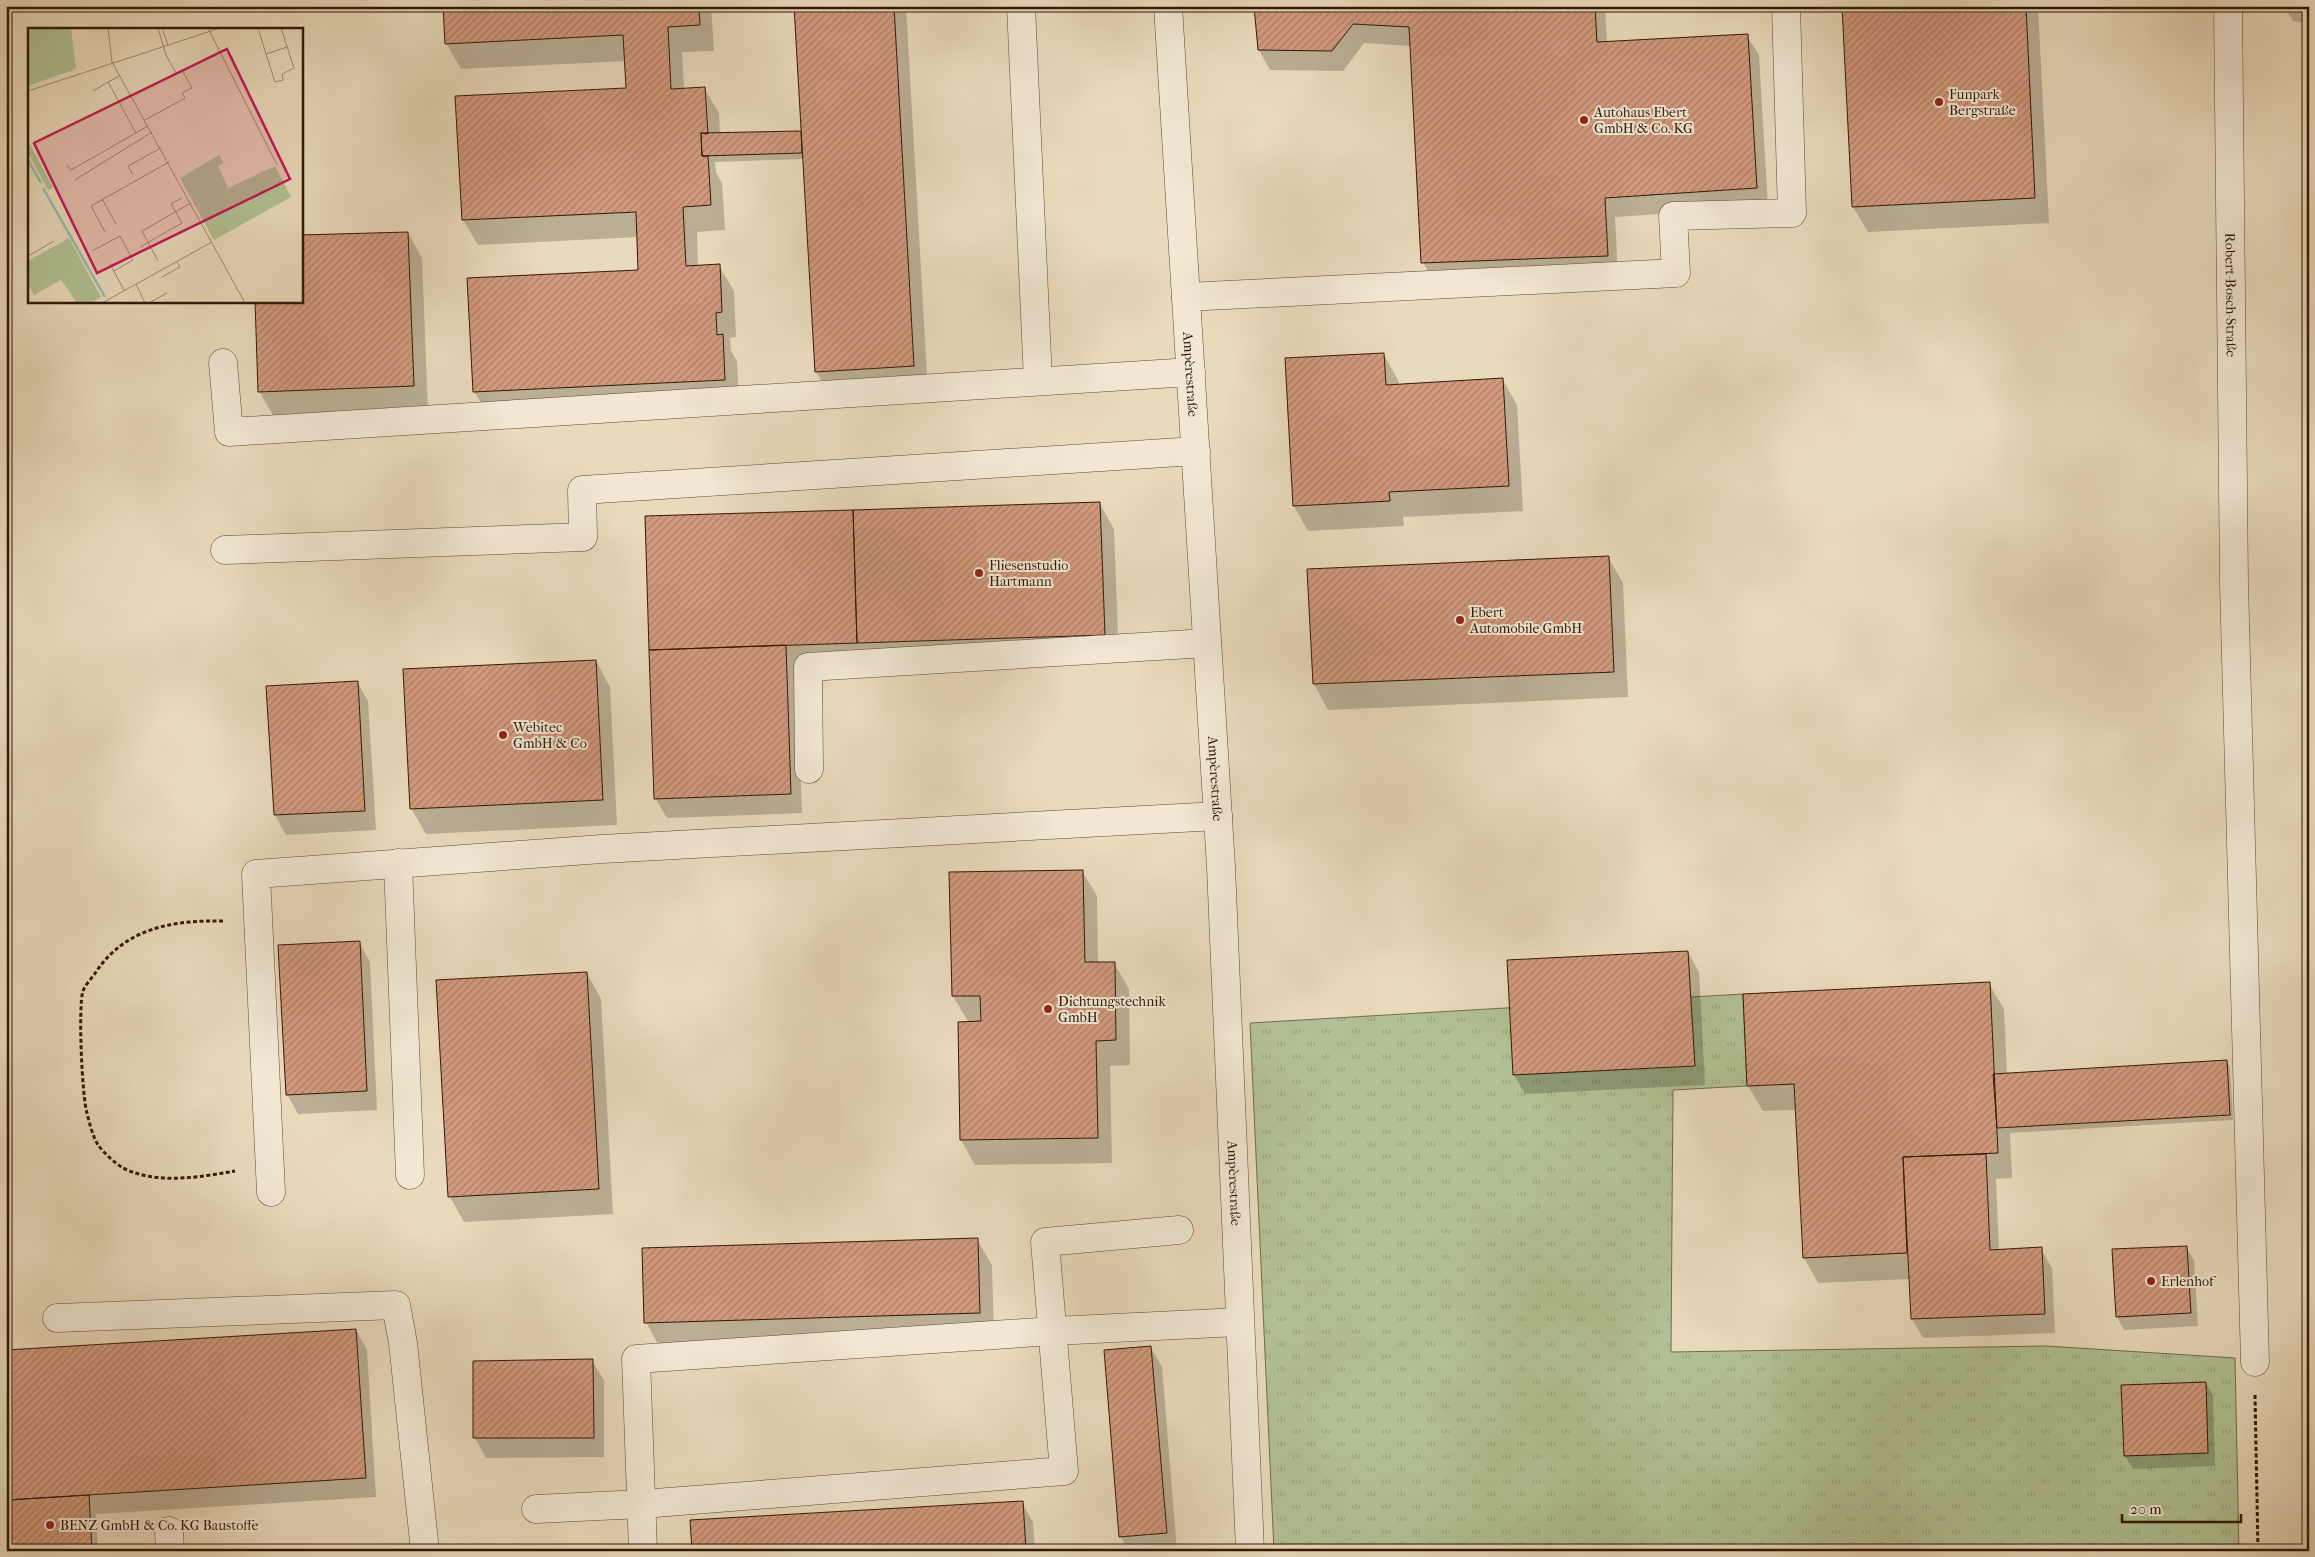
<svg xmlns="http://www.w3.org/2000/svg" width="2315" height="1557" font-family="'IM FELL French Canon',serif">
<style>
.grass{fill:url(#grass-tufts);stroke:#716c4d}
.shadow{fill:#0003}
.building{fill:url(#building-hatch);stroke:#311807}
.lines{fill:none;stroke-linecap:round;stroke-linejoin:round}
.minor-casing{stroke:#5f4834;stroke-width:29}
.path{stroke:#311807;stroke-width:3;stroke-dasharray:4 2.5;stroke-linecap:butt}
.minor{stroke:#f1e7d3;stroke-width:28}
.poi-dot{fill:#8f2418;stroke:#f1e7d3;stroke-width:2}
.labels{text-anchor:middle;stroke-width:4;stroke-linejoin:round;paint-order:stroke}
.poi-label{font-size:14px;fill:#311807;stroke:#f1e7d3;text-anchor:start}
.street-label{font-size:14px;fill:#311807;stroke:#f1e7d3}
.inset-river{fill:none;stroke:#97bbaf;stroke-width:2.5}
.inset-road{fill:none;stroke:#9f8c73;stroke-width:1}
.view{fill:#c2185b;fill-opacity:0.15;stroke:#c2185b;stroke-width:2.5}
.inset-edge{fill:none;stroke:#311807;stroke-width:2.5}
</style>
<defs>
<pattern id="grass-tufts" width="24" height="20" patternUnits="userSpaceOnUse" patternTransform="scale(1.25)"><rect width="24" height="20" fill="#b1c193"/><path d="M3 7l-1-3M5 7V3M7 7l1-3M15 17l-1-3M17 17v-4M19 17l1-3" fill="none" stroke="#99a57d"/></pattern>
<pattern id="building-hatch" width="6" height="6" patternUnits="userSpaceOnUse" patternTransform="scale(1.25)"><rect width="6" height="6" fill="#d39a7e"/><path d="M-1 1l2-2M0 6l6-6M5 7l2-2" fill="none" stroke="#ac7d65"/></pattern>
</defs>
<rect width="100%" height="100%" fill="#e9dabb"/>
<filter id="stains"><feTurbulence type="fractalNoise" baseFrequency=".004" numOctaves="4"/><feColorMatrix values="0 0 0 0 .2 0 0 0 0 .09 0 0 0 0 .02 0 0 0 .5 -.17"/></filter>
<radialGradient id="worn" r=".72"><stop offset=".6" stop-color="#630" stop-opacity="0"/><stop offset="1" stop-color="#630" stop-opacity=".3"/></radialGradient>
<path class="grass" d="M1743,994L1747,1086L1673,1090L1671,1352L2046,1346L2235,1358L2239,1551H1274L1250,1023Z"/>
<path class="shadow" d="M444,6H711L714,51L682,52L684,89L704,88L719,113L720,134L800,132L803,136L796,6H906L928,392L831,397L816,371L804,159L715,162L716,172L722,183L725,230L697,232L698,267L719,266L734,291L736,337L730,338L731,351L737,361L739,405L489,417L474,391L640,271L638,237L478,245L463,220L457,97L627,89L626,61L461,69L446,43Z
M1255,6H1605L1607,43L1747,36L1759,55L1768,207L1615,217L1618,276L1434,282L1423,262L1412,46L1364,43L1343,71L1270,70L1259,50Z
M1843,6H2038L2049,223L1868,232L1853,207Z
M2284,6H2309V24L2293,21Z
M408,233L422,258L428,411L274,417L259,391L301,301Z
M1384,355L1398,380L1399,385L1503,380L1517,405L1523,511L1403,517L1404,526L1308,531L1294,506L1286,360Z
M1100,504L1114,529L1119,661L797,665L802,813L667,818L655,798L646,517Z
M1608,557L1623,583L1628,697L1328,710L1314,684L1308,570Z
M596,661L610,687L617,825L426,834L411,808Z
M357,682L368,701L376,830L286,835L275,815L268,687Z
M1082,871L1097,896L1098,964L1114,963L1129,989L1130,1065L1110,1066L1112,1163L975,1165L961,1140L969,1023L953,996Z
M359,942L370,962L377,1110L298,1114L287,1094Z
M1688,952L1699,972L1705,1085L1525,1094L1514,1075Z
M587,973L601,999L613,1214L464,1222L450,1197Z
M1989,984L2004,1009L2007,1074L2227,1061L2230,1068L2233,1120L2010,1133L2012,1178L1996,1179L1999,1251L2041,1249L2052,1268L2055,1333L1923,1338L1912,1319L1910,1279L1818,1283L1804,1258L1797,1110L1763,1111L1748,1086Z
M977,1240L992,1265L994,1338L660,1348L646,1322Z
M2186,1247L2194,1260L2198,1326L2124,1330L2117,1317L2113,1251Z
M356,1330L367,1350L376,1497L96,1514L98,1551H12L6,1465V1351Z
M1151,1348L1162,1367L1177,1551H1129L1121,1537L1105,1351Z
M592,1361L604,1380V1457L486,1458L475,1438L474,1362Z
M2206,1383L2213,1396L2215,1466L2133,1469L2125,1456Z
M1022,1503L1033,1522L1035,1551H693Z"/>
<path class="building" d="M443,6H699L700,25L668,27L671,89L705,87L708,134L701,133L702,156H708L711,205L683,207L686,266L720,264L722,312L716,313L717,335L723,334L725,380L473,392L467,278L638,270L636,212L462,220L455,96L626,88L623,35L445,44Z
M794,6H894L914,366L815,372Z
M1254,6H1595L1597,42L1748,34L1757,188L1605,198L1608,256L1421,263L1409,27L1353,24L1332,51L1258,50Z
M1842,6H2026L2035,198L1852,207Z
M801,131L802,153L702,156L701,133Z
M408,232L414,386L258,392L255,301H301V235Z
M1384,353L1386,385L1503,378L1509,486L1389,492L1390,501L1293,506L1285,358Z
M1100,502L1105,635L857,643L853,510Z
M853,510L857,643L649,650L645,516Z
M1609,556L1614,672L1313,684L1307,569Z
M786,645L791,794L654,799L649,650Z
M596,660L603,800L410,809L403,669Z
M358,681L365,811L274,815L266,686Z
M1083,870L1085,962H1115L1116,1040L1096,1041L1098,1138L960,1140L958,1022L981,1021L980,996H952L949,872Z
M360,941L367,1091L286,1095L278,945Z
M1688,951L1695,1066L1513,1075L1507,960Z
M587,972L599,1189L448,1197L436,980Z
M1990,982L1998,1153L1903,1157L1907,1253L1803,1258L1794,1084L1747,1086L1743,994Z
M2227,1060L2230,1115L1997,1128L1993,1074Z
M1986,1154L1990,1250L2042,1247L2045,1314L1911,1319L1903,1157Z
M978,1238L980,1313L644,1323L642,1248Z
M2187,1246L2191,1313L2116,1317L2112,1249Z
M356,1329L366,1478L7,1500L6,1350Z
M1151,1346L1167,1533L1119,1537L1104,1350Z
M593,1359L594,1438H473V1361Z
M2206,1382L2208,1453L2124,1456L2121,1385Z
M89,1495L92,1551H10L7,1500Z
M1023,1501L1026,1550L692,1551L690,1520Z"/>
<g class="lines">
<g class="minor-casing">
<g id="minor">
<path d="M1021,6L1038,381"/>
<path id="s1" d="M1168,6L1221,867L1250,1551"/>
<path id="s2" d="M2228,6L2234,583L2255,1362"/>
<path d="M1186,297L1676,273L1673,216L1792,213L1786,6"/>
<path d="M223,363L229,432L1191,372"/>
<path d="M225,550L583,537L582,490L1196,451"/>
<path d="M809,769L808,667L1207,643"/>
<path d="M398,863L410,1175"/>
<path d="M271,1192L256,874L602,849L1218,816"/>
<path d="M57,1318L396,1305L403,1343L425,1551"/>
<path d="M536,1509L642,1504L1064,1471L1045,1242L1179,1230"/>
<path d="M169,1531L170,1551"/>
<path d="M643,1551L636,1359L1053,1331L1239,1322"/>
</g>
</g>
<path class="path" d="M223,921C173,920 125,928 96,972C92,978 85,985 83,991C78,1005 82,1097 87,1113C89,1122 93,1137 98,1145C103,1152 116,1164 123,1168C157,1185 200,1177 235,1171
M2255,1395L2258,1551"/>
<use href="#minor" class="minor"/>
</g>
<g class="poi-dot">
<circle cx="1939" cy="102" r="5"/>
<circle cx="1584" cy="120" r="5"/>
<circle cx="979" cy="573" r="5"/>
<circle cx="1460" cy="620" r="5"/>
<circle cx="503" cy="735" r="5"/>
<circle cx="1048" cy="1009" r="5"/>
<circle cx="2151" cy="1281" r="5"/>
<circle cx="50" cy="1525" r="5"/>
</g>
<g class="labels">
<g class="poi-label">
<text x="1949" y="99">Funpark<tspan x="1949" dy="16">Bergstraße</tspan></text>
<text x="1594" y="117">Autohaus Ebert<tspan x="1594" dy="16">GmbH &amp; Co. KG</tspan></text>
<text x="989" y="570">Fliesenstudio<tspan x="989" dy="16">Hartmann</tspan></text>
<text x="1470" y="617">Ebert<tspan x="1470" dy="16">Automobile GmbH</tspan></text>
<text x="513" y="732">Webitec<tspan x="513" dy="16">GmbH &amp; Co</tspan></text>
<text x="1058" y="1006">Dichtungstechnik<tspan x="1058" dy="16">GmbH</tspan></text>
<text x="2161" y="1286">Erlenhof</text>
<text x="60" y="1530">BENZ GmbH &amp; Co. KG Baustoffe</text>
</g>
<g class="street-label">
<text dy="5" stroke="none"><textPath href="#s2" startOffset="289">Robert-Bosch-Straße</textPath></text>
<text dy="5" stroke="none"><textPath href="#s1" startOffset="369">Ampèrestraße</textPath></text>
<text dy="5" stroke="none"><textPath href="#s1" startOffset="774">Ampèrestraße</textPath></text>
<text dy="5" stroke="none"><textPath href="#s1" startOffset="1179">Ampèrestraße</textPath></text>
</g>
</g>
<g transform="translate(28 28)">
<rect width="275" height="275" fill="#e9dabb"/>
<path d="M0,0H43L48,41L0,58ZM0,113L25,159L20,162L0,125ZM191,127L196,135L190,138L200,160L247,138L263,169L186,212L152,150ZM41,210L73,269L63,275H49L33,252L6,267L0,256V233Z" fill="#b1c193"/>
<path class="inset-river" d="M0,132L13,155M15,160L77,269"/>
<path class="inset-road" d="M80,0L84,34L217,275M134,0L140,17M180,0L249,137M230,0L238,26M253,0L266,40L254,46L255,52L247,54L238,26L259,19M92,48L80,54L108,105M0,63L192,0M65,63L80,54M117,92L157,70L154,65L164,60L154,42L148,45L138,27L130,0M39,137L43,142L120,98M105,147L100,138L133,120M47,152L124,104M74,171L88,196M77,204L63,178L141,134M112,219L154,195L143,176L154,170M64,223L92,208L105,232L86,243M0,228L26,213M130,233L114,203L163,175M82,236L96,262M134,249L152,239L149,234M108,256L117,275M74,275L184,214M121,275L139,265"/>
<path class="view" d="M199,21L262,151L69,245L6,115Z"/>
<rect width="275" height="275" class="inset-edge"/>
</g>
<rect width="2315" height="1557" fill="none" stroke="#e9dabb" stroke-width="25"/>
<rect x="8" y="8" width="2300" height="1542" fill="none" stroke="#311807" stroke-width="2.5"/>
<rect x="12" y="12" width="2290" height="1532" fill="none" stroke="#311807"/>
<path d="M2122 1514v8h119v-8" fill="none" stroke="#311807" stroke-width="2.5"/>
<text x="2130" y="1514" font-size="15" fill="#311807" stroke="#f1e7d3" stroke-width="4" paint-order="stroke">20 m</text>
<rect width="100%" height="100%" filter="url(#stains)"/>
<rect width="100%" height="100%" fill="url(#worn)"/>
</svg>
